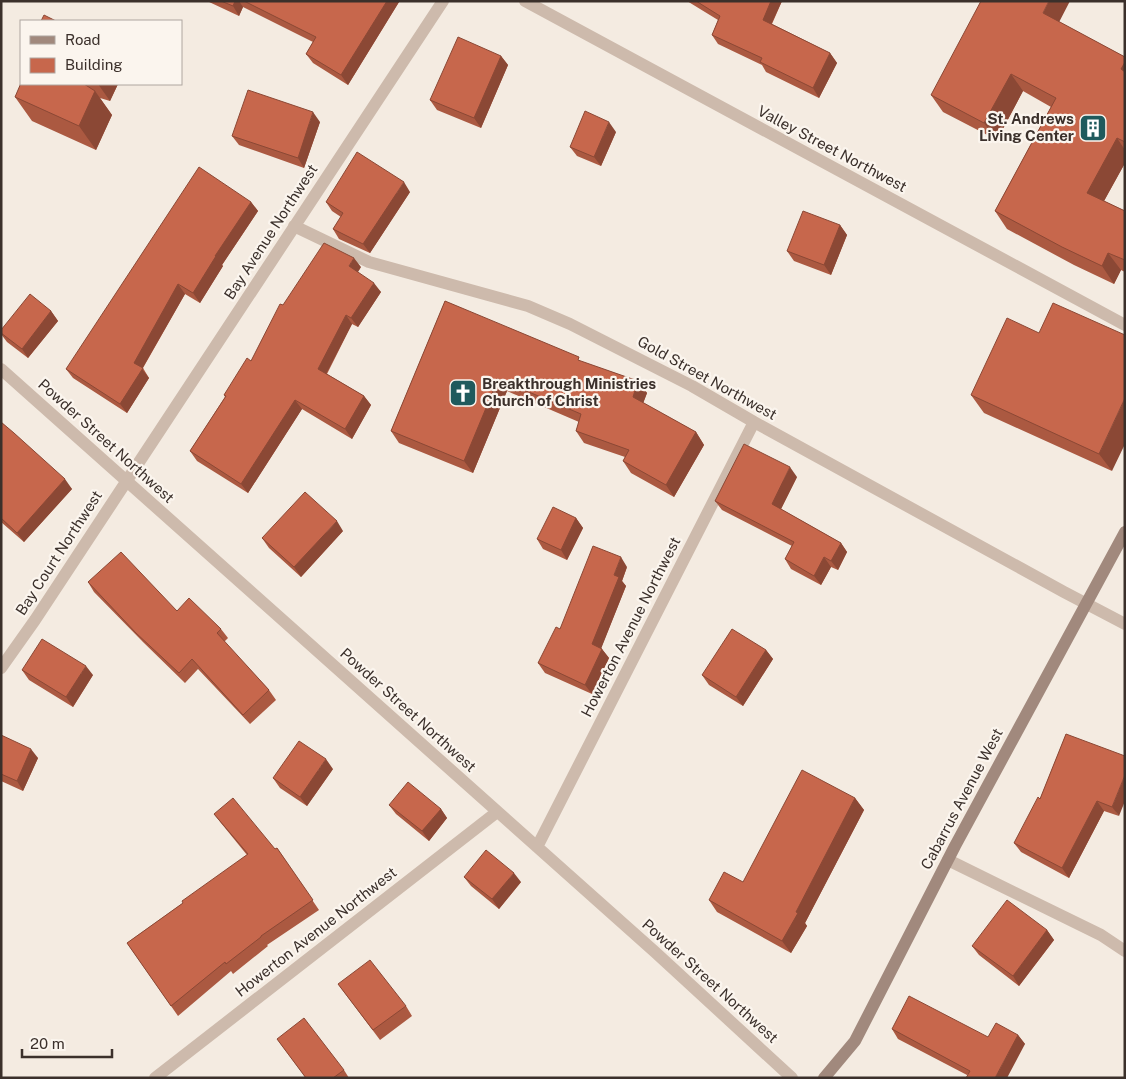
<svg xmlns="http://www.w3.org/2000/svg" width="1126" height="1079" font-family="'Public Sans',sans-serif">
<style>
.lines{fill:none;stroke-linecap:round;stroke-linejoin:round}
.minor{stroke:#cdbaac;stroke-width:12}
.secondary{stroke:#a1897d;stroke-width:12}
.wall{fill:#ab5941}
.shaded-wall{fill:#8b4835}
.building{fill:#c7674c;stroke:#8b4835}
.labels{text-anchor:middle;stroke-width:4.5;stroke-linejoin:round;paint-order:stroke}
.poi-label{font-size:15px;font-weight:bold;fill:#3b302b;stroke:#fbf5ee;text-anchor:end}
.street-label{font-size:15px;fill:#3b302b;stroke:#fbf5ee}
</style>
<rect width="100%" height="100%" fill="#f4ebe1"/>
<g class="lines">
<path class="minor" d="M525,1L1125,325
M294,226L369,262L528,306L570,324L692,386L754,422L1064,592L1125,624
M1,369L655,952L792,1078
M1,668L35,620L443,1
M537,847L754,422
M948,860L1101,935L1125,951
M155,1078L497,812"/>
<path class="secondary" d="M824,1078L855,1041L955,846L1125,532"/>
</g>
<path class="wall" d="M207,1H398L399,2L348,85L313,63L306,54L313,42L243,7L239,16Z
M687,1H782L772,24L830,53L837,63L819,98L766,72L762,65L718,44L712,35L718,20Z
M1059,22L1125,57V163L1104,201L1125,211V272L1121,270L1114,284L1074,265L1007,229L995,211L1051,107L1023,91L997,140L943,112L931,95Z
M501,56L508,65L481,128L437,110L430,100Z
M21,84H118L110,101L100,98L112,115L96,150L32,121L15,97Z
M320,122L304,168L239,145L232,136Z
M616,132L601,166L577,156L570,147Z
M410,192L370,253L339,239L333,229L341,217L332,211L326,202Z
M251,202L258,211L222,265L223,266L200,303L185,294L143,368L149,378L127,413L73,378L66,369Z
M840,225L847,235L831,275L794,261L787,251Z
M361,267L358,272L381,292L358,327L352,324L327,374L364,396L371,405L352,439L302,409L248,493L197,461L190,451L225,397L224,395L251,361L283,305Z
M445,301L582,362L638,381L647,393L643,403L696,432L704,445L674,497L631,473L623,461L625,457L584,443L576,431L579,422L507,391L473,473L399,443L391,431Z
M51,311L58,321L28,358L7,342L1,334V330Z
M1039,333L1112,471L984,413L971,395Z
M1,422L72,489L24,542L1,522Z
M797,477L781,509L841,543L847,552L838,570L831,567L821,585L791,569L785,559L792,546L722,510L715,501Z
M576,518L583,528L567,560L543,549L537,539Z
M343,531L301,577L269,548L262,538Z
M627,567L622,581L626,586L601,648L609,658L592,694L545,673L538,663L560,629Z
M88,582L177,611L221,629L228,638L224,642L269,690L276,700L250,724L198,669L185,683L143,642L94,592Z
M766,650L773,659L743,706L709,685L702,675Z
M22,670L93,675L73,707L29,680Z
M1066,734L1119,816L1104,811L1069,878L1021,852L1014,843L1040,799Z
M1,735L38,758L23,791L1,781Z
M333,769L307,806L280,788L273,778Z
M855,798L864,810L805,923L807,926L791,953L717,912L709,900L743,882Z
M389,805L441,809L447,818L429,841L396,814Z
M214,814L275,849L277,848L319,910L267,945L268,946L233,974L231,971L178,1016L127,943L183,903L247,855L221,823Z
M464,877L521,882L499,909L471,886Z
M1047,930L1054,940L1019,986L979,955L972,946Z
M338,984L406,1006L412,1016L380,1040Z
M892,1029L988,1037L1018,1035L1025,1044L967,1075L898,1039Z
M277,1039L344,1070L349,1078H306Z"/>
<path class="shaded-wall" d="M235,1H239L243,7L239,16L233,6Z
M387,1H398L399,2L348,85L341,75Z
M771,1H782L769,29L763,20Z
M1049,1H1070L1055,30L1043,13Z
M830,53L837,63L819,98L813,88Z
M501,56L508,65L481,128L474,118Z
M1125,62V75L1121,69Z
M1011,74L1023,91L997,140L984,123Z
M98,84H118L110,101Z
M95,91L112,115L96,150L79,126Z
M313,112L320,122L304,168L298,158Z
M609,122L616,132L601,166L594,157Z
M1117,138L1125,150V163L1099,210L1087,193Z
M404,182L410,192L370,253L363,244Z
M251,202L258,211L222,265L223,266L200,303L193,293L215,256Z
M840,225L847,235L831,275L824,265Z
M1108,253L1121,270L1114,284L1102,266Z
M354,258L361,267L355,276L349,266Z
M374,283L381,292L358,327L351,318Z
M178,284L185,294L142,369L149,378L127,413L120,404L134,363Z
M51,311L58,321L28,358L22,349Z
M346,315L352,324L324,378L318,369Z
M498,379L507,391L473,473L464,461Z
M638,381L647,393L641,409L633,397Z
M364,396L371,405L352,439L345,429Z
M1125,398V444L1112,471L1099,454Z
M295,400L302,409L248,493L241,484Z
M696,432L704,445L674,497L666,485Z
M790,467L797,477L779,513L772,504Z
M65,479L72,489L24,542L17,533Z
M576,518L583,528L567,560L561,550Z
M337,521L343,531L301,577L294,567Z
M841,543L847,552L838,570L831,561Z
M621,557L627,567L622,581L626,586L599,654L592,644L614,575Z
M824,557L831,567L821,585L814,576Z
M602,649L609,658L592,694L585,685Z
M766,650L773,659L743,706L736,697Z
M86,666L93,675L73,707L66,697Z
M31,749L38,758L23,791L17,781Z
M326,759L333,769L307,806L300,797Z
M1125,775V801L1119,816L1112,807Z
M855,798L864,810L805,923L807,926L791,953L782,941L796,912Z
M1097,801L1104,811L1069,878L1062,868Z
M441,809L447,818L429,841L422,831Z
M514,873L521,882L499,909L492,899Z
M1047,930L1054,940L1019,986L1013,976Z
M1018,1035L1025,1044L1007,1078H995Z"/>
<path class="building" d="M221,1H235L233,6Z
M244,1H387L341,75L306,54L316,37Z
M696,1H771L763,20L830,53L813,88L760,62L762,58L712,35L720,16Z
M981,1H1049L1043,13L1125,57V62L1121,69L1125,72V142L1117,138L1087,193L1125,211V260L1108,253L1102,266L1062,247L995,211L1056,98L1011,74L984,123L931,95Z
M44,15L56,21H41Z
M458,37L501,56L474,118L430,100Z
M21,83V84H84L95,91L79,126L15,97Z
M248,90L313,112L298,158L232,136Z
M585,111L609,122L594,157L570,147Z
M357,152L404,182L363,244L333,229L343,213L326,202Z
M199,167L251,202L215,256H216L193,293L178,284L134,363L143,368L120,404L66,369Z
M803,211L840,225L824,265L787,251Z
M324,243L354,258L349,266L374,283L351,318L346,315L318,369L364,396L345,429L295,400L241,484L190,451L226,396L224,395L247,358L251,361L280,304L283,305Z
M30,294L51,311L22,349L1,333V330Z
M445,301L579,357L578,360L638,381L633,397L696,432L666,485L623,461L629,450L576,431L581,414L498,379L464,461L391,431Z
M1053,303L1125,335V398L1099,454L971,395L1007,318L1039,333Z
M1,422L14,433L65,479L17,533L1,518Z
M744,444L790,467L772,504L841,543L831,561L824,557L814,576L785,559L794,542L715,501Z
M305,492L337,521L294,567L262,538Z
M553,507L576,518L561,550L537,539Z
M593,546L621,557L614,575L619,577L592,644L602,649L585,685L538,663L556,627L560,629Z
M121,552L177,611L189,598L221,629L217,633L269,690L243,715L192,659L179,673L136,633L88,582Z
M732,629L766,650L736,697L702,675Z
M42,639L86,666L66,697L22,670Z
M1066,734L1125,756V775L1112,807L1097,801L1062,868L1014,843L1038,797L1040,799Z
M1,735L31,749L17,781L1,774Z
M299,741L326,759L300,797L273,778Z
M802,770L855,798L796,912L798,913L782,941L709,900L724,872L743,882Z
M408,782L441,809L422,831L389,805Z
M233,798L275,849L277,848L313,900L261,936V937L226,964L225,962L171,1006L127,943L183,903L182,901L248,854L214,814Z
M486,850L514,873L492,899L464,877Z
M1007,900L1047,930L1013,976L972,946Z
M370,960L406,1006L373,1030L338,984Z
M909,996L988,1037L996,1023L1018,1035L995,1078H966L970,1071L892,1029Z
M304,1018L344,1070L333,1078H306L277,1039Z"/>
<defs>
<g id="building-square" transform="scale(1.4375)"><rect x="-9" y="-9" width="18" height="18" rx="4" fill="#1f5a5d" stroke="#fbf5ee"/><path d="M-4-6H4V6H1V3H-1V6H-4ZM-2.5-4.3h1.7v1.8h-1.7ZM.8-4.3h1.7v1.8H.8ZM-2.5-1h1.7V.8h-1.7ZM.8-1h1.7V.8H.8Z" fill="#fff"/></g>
<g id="church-square" transform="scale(1.4375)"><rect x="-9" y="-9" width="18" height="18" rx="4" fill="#1f5a5d" stroke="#fbf5ee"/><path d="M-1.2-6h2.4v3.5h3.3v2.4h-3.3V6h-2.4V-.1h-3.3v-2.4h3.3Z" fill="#fff"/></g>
</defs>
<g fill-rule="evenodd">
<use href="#building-square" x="1093" y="128"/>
<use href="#church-square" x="463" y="393"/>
</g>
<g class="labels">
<g class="poi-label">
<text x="1074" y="124">St. Andrews<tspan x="1074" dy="17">Living Center</tspan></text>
<text x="482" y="389" text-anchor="start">Breakthrough Ministries<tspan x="482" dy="17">Church of Christ</tspan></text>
</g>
<g class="street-label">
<text transform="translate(832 149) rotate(28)" y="5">Valley Street Northwest</text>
<text transform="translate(271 232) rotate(-57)" y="5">Bay Avenue Northwest</text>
<text transform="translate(707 378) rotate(29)" y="5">Gold Street Northwest</text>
<text transform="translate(106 441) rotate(42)" y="5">Powder Street Northwest</text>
<text transform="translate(59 553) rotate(-57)" y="5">Bay Court Northwest</text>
<text transform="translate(631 627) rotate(-63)" y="5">Howerton Avenue Northwest</text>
<text transform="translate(408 710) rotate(42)" y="5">Powder Street Northwest</text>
<text transform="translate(962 799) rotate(-62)" y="5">Cabarrus Avenue West</text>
<text transform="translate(316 932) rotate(-38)" y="5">Howerton Avenue Northwest</text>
<text transform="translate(710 981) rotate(42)" y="5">Powder Street Northwest</text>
</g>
</g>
<rect width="1126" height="1079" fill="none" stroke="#3b302b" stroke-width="5"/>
<rect x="20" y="20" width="162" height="65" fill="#fbf5ee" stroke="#aea6a0"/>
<rect x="30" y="36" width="25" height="8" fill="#a1897d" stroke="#aea6a0"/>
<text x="65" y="45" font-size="15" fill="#3b302b">Road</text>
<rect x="30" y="58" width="25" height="15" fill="#c7674c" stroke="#aea6a0"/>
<text x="65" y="70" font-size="15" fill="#3b302b">Building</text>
<path d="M22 1049v8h90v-8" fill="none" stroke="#3b302b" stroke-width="2.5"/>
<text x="30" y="1049" font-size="15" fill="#3b302b" stroke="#fbf5ee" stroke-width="4" paint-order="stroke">20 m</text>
</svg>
